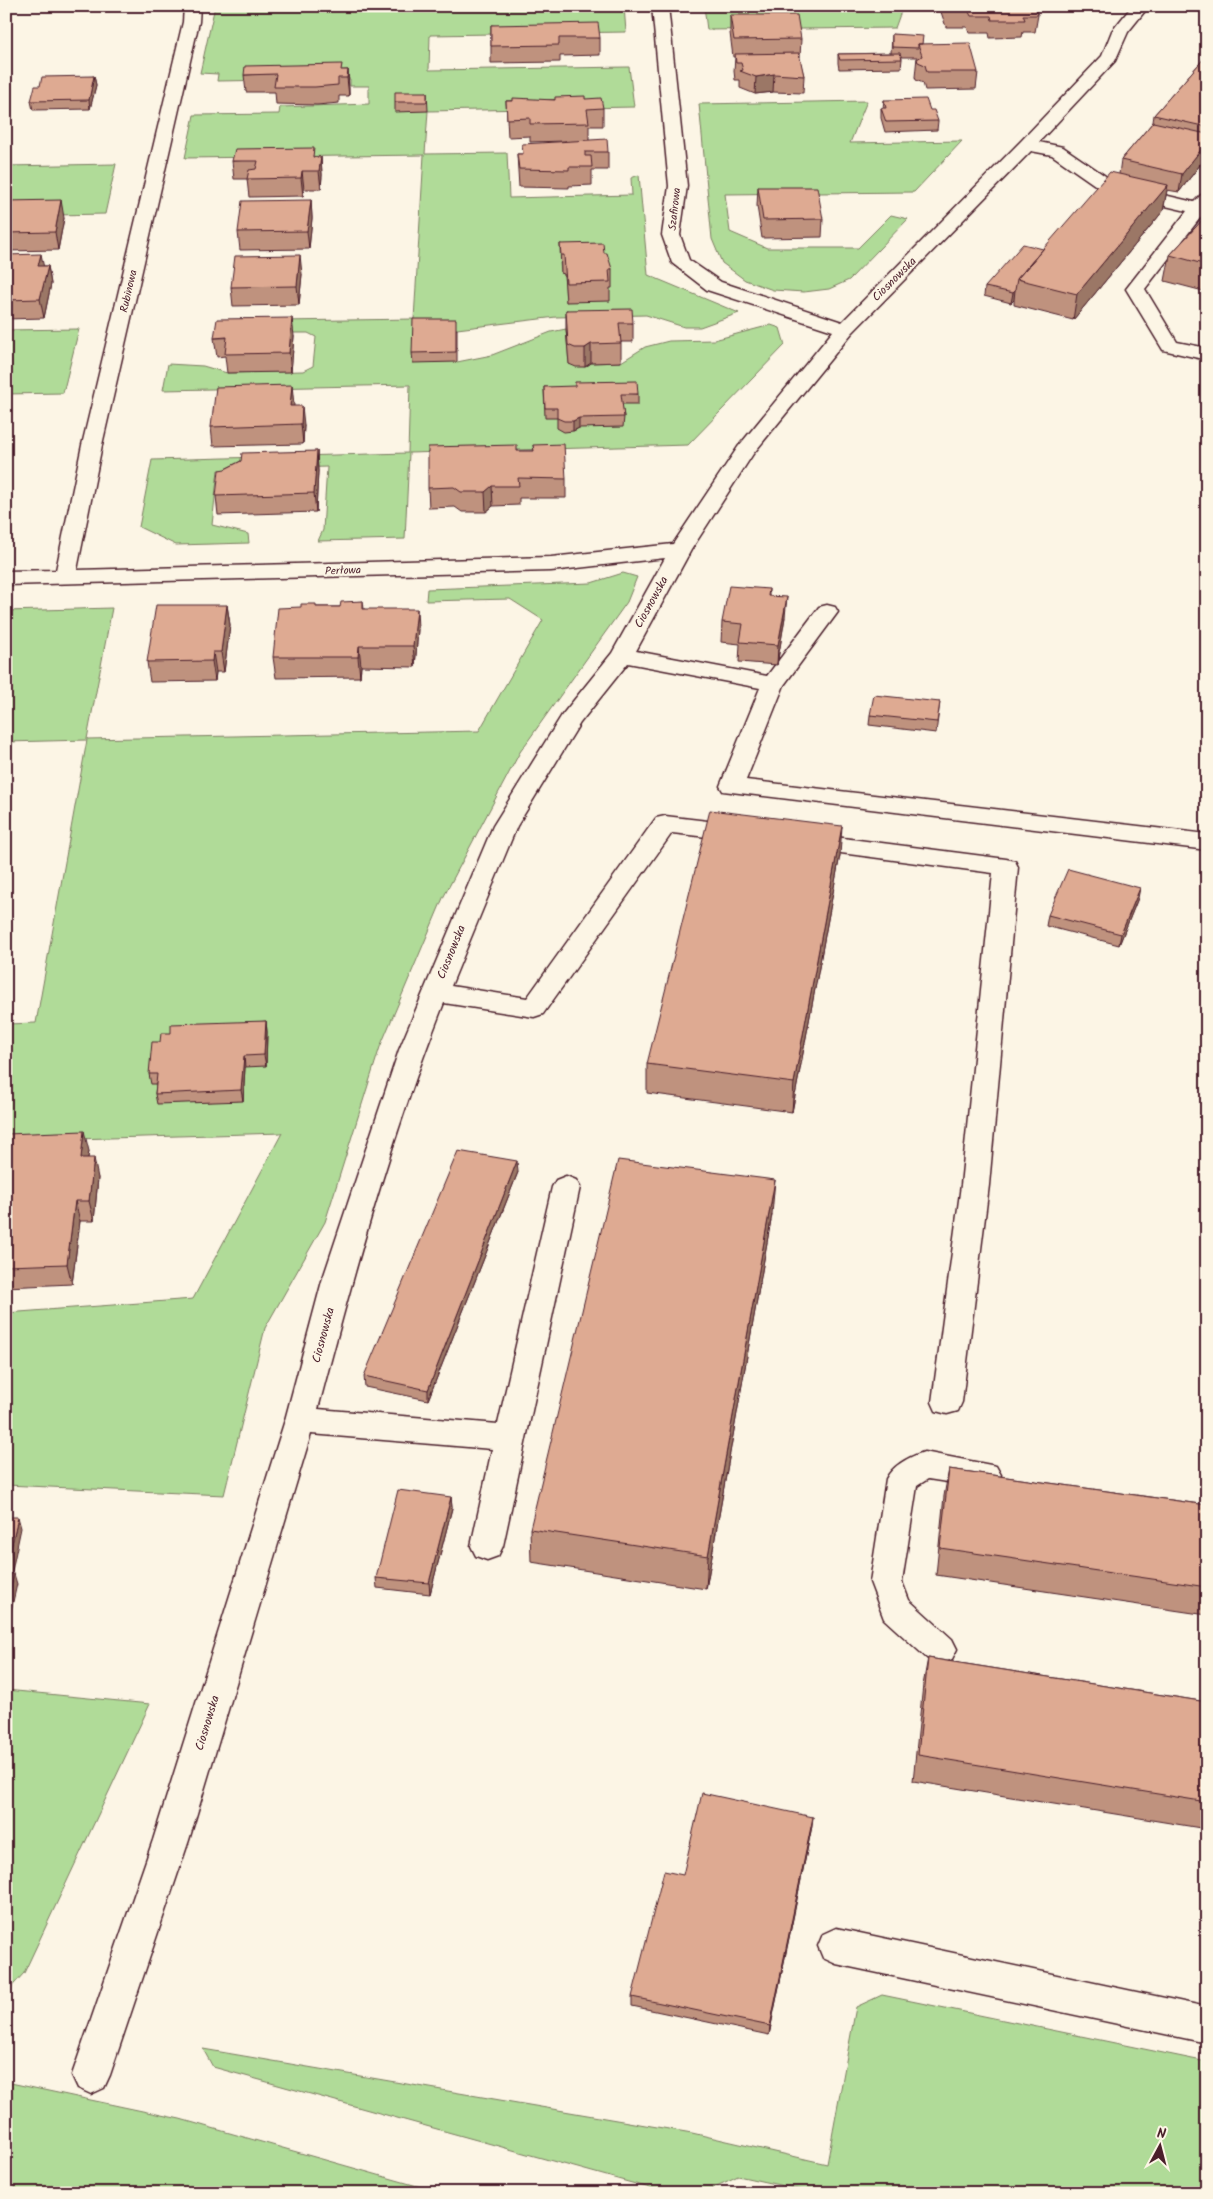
<svg xmlns="http://www.w3.org/2000/svg" width="1213" height="2199" font-family="Kalam,sans-serif">
<style>
.green{fill:#b0db98;stroke:#7d7d62;fill-rule:evenodd}
.lines{fill:none;stroke-linecap:round;stroke-linejoin:round}
.minor-casing{stroke:#4a1f2b;stroke-width:3}
.minor{fill:#fcf5e5;fill-rule:evenodd}
.wall{fill:#bf927e;stroke:#4a1f2b}
.shaded-wall{fill:#9b7766;stroke:#4a1f2b}
.building{fill:#deaa92;stroke:#4a1f2b}
.labels{text-anchor:middle;stroke-width:4;stroke-linejoin:round;paint-order:stroke}
.far-street-label{font-size:11px;fill:#4a1f2b;stroke:#fcf5e5}
.street-label{font-size:12px;fill:#4a1f2b;stroke:#fcf5e5}
</style>
<rect width="100%" height="100%" fill="#fcf5e5"/>
<filter id="ink" filterUnits="userSpaceOnUse"><feTurbulence type="fractalNoise" baseFrequency=".02" numOctaves="2"/><feDisplacementMap in="SourceGraphic" scale="10" xChannelSelector="R" yChannelSelector="G"/><feConvolveMatrix kernelMatrix="1 2 1 2 8 2 1 2 1" color-interpolation-filters="sRGB"/></filter>
<g filter="url(#ink)">
<path class="green" d="M215,6H624L626,32L430,35L429,70L629,67L634,107L428,111L425,154L507,153L509,198L632,195L631,178L639,175L648,275L739,313L700,327H684L646,315L556,317L457,329H414L457,362L492,355L551,332L566,329L569,364L585,367L591,363L621,362L645,347L669,341L714,340L771,325L780,328L785,345L688,445L409,453L405,539L318,541L323,530L327,467L218,470L212,525L248,534L249,543L176,545L139,527L152,460L408,453L410,385L163,390L168,364L203,366L227,373L303,371L313,366L316,337L308,333H294L281,321L414,319L424,155L185,158L194,115L279,114L280,107L369,104V86H350V79L217,81L218,74L200,73ZM560,263L612,287L566,302L564,274L561,273Z
M704,6H903L895,28L707,30Z
M867,101L850,143L962,141L914,192L725,194L730,232L767,248H858L891,215L908,219L849,280L829,289L804,292L773,290L745,280L722,263L712,239L699,104Z
M116,164L105,214L6,216V166Z
M79,329L63,393L6,394V330Z
M623,573L637,577L627,602L520,752L443,898L380,1047L325,1222L265,1328L224,1495L6,1485V1313L193,1299L282,1133L6,1141V1024L36,1023L87,740L6,742V611L112,608L87,739L479,731L543,620L510,599L426,601L427,589L591,583Z
M6,1690L150,1704L24,1973L6,1993Z
M882,1995L1207,2062V2193H816L738,2176L702,2193H668L213,2067L203,2049L692,2133L827,2164L856,2007Z
M6,2082L180,2119L442,2193H6Z"/>
<g class="lines">
<g class="minor-casing">
<path id="minor" d="M184,6H200L199,22L102,445L77,570L551,557L673,544L738,447L833,331L707,290L672,263L662,235L669,186L652,6H668L687,186L680,235L689,260L721,282L842,322L1021,141L1102,56L1112,31L1132,6H1149L1128,32L1115,61L1039,142L1063,147L1117,184L1194,202L1201,195L1207,194V209L1145,289L1177,342L1207,348V360L1163,350L1126,289L1187,211L1105,192L1052,155L1031,151L852,333L753,454L691,550L636,651L767,676L819,607L827,605L835,607L838,612L784,685L746,780L1207,834V850L723,791L720,786L760,688L628,663L580,723L517,826L451,986L527,998L656,818L665,816L742,825L751,827L754,833L751,839L742,841L672,833L543,1014L534,1017L444,1003C392,1134 354,1272 318,1409L498,1424L552,1187L556,1180L566,1176L576,1180L580,1187L503,1546L498,1556L487,1560L476,1556L471,1546L492,1449L311,1434L189,1840L110,2075L104,2088L91,2094L78,2088L72,2075L153,1840L285,1420L322,1281L399,1050L493,826L562,715L612,653L665,558L551,571L6,585V571L56,570L82,445L183,22Z
M804,833L1006,859L1015,861L1018,867L989,1185L962,1402L958,1411L947,1414L936,1411L932,1402L961,1185L993,873L795,847L792,841L795,835Z
M924,1452L996,1466L1001,1475L996,1484L985,1488L928,1479L917,1486L902,1582L909,1600L952,1639L957,1649L952,1659L940,1664L928,1659L884,1619L870,1582L886,1479C893,1465 909,1457 924,1452Z
M836,1928L1207,2007V2043L836,1964L823,1958L818,1946L823,1934Z"/>
</g>
<use href="#minor" class="minor"/>
</g>
<path class="wall" d="M942,6H1034L1038,15L1035,32H1023L1022,37L990,38L989,33H969L967,27H946L941,12Z
M730,15L801,39L800,57H799L804,76L803,93L773,92L755,94L740,88V80H735L734,71L735,57H733L730,33Z
M491,25L600,38V55L560,56V62L491,63Z
M892,34L922,44L978,72L976,89L925,90L923,83L916,80L915,77L917,57H901L902,59L901,68L839,69L838,63V54L891,53Z
M1207,55V156L1179,192L1167,190L1163,211L1073,320L1014,305V300L1011,303L984,296L985,287L1043,249L1119,174L1121,160L1153,122L1154,115Z
M348,70L349,96H339V103L317,105L276,104L275,92H246L244,75Z
M94,76L96,85L90,109L33,110L31,101L40,86Z
M427,92L428,111L395,112V102Z
M585,99L603,108V126H589V140L608,152V170H592V185L569,186V188L519,187L517,154H522L566,141L530,142V136L508,137L506,101Z
M884,100L938,121L937,130L885,132L881,118V108H883Z
M315,157H321L322,175L321,189H304L303,196L249,197L247,179H234L232,161Z
M758,187L823,219L822,237L762,238L757,206Z
M311,200L312,218L309,249L240,250L238,232Z
M6,201L64,218L58,250L6,251Z
M1207,215V292L1165,281L1170,255Z
M560,244L604,253L612,269V288H610V301L566,302L564,274L561,273Z
M6,255L43,266H48L51,284L44,318L6,319Z
M302,274L299,305L233,306L231,287Z
M566,310L633,323V342H621V362L591,363L585,367H576L569,364L566,329Z
M457,329V362L413,363L412,353Z
M294,336L291,372L227,373L225,356L217,357L214,338Z
M544,387L638,394V404H622L624,417L623,427L579,428L573,431L564,432L557,428V418H545Z
M294,406L304,425L303,444L213,446L211,427Z
M533,445L566,479V498H519V505L493,506L486,512H462L455,507L429,508L428,488L517,451H534Z
M317,451L318,471L316,512L218,515L216,496L225,469L241,461Z
M769,589V596L785,617L777,665L739,662L740,644L721,642L722,622Z
M363,601L364,609L418,629L415,667L361,666L360,677L276,678L273,657L316,607H340Z
M227,605L230,625L224,672H216L215,681L150,682L147,662Z
M940,702L936,733L869,725L870,715Z
M840,855L792,1112L647,1093V1064Z
M1138,898L1119,945L1046,926L1048,915Z
M266,1021L267,1032L266,1066L245,1067L243,1101L157,1104L155,1094L156,1084H151L149,1074L171,1033Z
M6,1134L89,1151L88,1158L98,1178L94,1221H80L72,1284L6,1287Z
M518,1172L428,1400L365,1387L364,1376Z
M772,1214L706,1589L531,1562L530,1529Z
M949,1469L1207,1505V1615L936,1575L944,1496Z
M451,1497L452,1508L430,1594L377,1588L376,1578Z
M928,1658L1207,1702V1829L913,1781L923,1685Z
M812,1826L769,2035L632,2006V1997Z"/>
<path class="shaded-wall" d="M348,70L349,88V96L347,78Z
M774,74L773,92L755,94L756,77Z
M94,76L96,85L90,109L89,100Z
M1207,142V156L1179,192L1182,174Z
M321,157L322,175L321,189L319,171Z
M302,171L304,189L303,196L301,178Z
M1168,185L1163,211L1073,320L1077,294Z
M61,200L64,218L58,250L55,232Z
M311,200L312,218L309,249L307,231Z
M41,254L45,273L38,266Z
M300,255L302,274L299,305L297,286Z
M48,266L51,284L44,318L40,299Z
M1015,290L1014,300L1011,303L1013,293Z
M292,318L294,336L291,372L289,353Z
M591,344V363L585,367V348Z
M292,385L294,405L292,425L290,406Z
M6,401L10,420L8,431L6,424Z
M302,406L304,425L303,444L301,424Z
M579,418V428L573,431V421Z
M317,451L318,471L316,512L314,493Z
M492,486L493,506L486,512L485,492Z
M787,597L785,617L777,665L778,645Z
M227,605L230,625L224,672L221,652Z
M417,609L418,629L415,667L413,646Z
M359,646L361,666L360,677L358,657Z
M213,652L216,672L215,681L212,661Z
M842,826L840,855L792,1112L794,1083Z
M1140,888L1138,898L1119,945L1121,934Z
M266,1021L267,1032L266,1066L264,1055Z
M244,1056L245,1067L243,1101L241,1090Z
M84,1131L89,1151L85,1178L81,1158Z
M94,1158L98,1178L94,1221L89,1201Z
M517,1161L518,1172L428,1400V1390Z
M775,1180L772,1214L706,1589L708,1556Z
M75,1201L80,1221L72,1284L67,1264Z
M451,1497L452,1508L430,1594L429,1583Z
M18,1517L21,1528L9,1585L6,1577V1570Z
M14,1574L17,1584L8,1624L6,1619V1608Z
M813,1817L812,1826L769,2035L770,2026Z"/>
<path class="building" d="M946,6H1034L1038,15H1023L1025,20H992L991,16H971L968,10H948Z
M730,15H797L801,39L734,40Z
M598,23L600,38H559V45L491,46V25Z
M892,34L923,36L922,44H918V48L892,47Z
M970,43L978,72H927L925,65L918,62L917,59L922,56L918,44Z
M799,53L804,76L774,74L756,77L740,71L743,70L741,63H736L735,54Z
M900,53L902,59L840,60L838,54Z
M1207,55V127L1154,115Z
M342,64L341,70H348L347,78H338V85L315,87H274L276,74L244,75L245,66Z
M94,76L89,100L31,101L35,86H40L42,77Z
M395,92H427V102H395Z
M585,96V99L601,98L603,108L587,109L589,123L530,124V118L507,119L506,101H513V98L555,100V97Z
M926,99L930,110H934L938,121L886,122L881,108H886L884,100Z
M1153,122L1207,134V142L1182,174L1121,160Z
M607,139L608,152H585V156H591L592,167H569V170L519,169L517,154H523L522,144Z
M314,148L313,157H321L319,171H302L301,178L247,179L249,170L256,169L258,161H232L235,149Z
M1110,172L1168,185L1077,294L1017,279Z
M758,187H817L823,219L763,220Z
M61,200L55,232L6,233V201Z
M311,200L307,231L238,232L242,201Z
M1207,215V265L1170,255Z
M603,243L604,253H607L612,269H609L610,282L566,283L564,255H561L560,244Z
M1023,244L1043,249L1017,279L1015,290L1013,293L985,287Z
M41,254L38,266H48L40,299L6,300V255Z
M300,255L297,286L231,287L235,256Z
M632,309L633,323H619L621,343L591,344L585,348H575L568,345L566,310Z
M292,318L289,353L225,354L227,337L214,338L217,319Z
M413,319H456V352L412,353Z
M637,381L638,394H621L624,417L579,418L573,421H564L557,418V408H545L544,387L575,386V382Z
M292,385L290,406H302L301,424L211,427L216,387Z
M564,444L566,479L518,478L519,486H492L485,492H461L454,487L428,488V447L517,445V451H534L533,445Z
M317,451L314,493L216,496L219,470L225,469L241,461L242,453Z
M729,586L769,589L768,596L787,597L778,645L740,642L743,624L722,622Z
M363,601V609H417L413,646H359L358,657H273L278,608L301,607V604H316V607H340L341,602Z
M156,605H227L221,652H213L212,661L147,662Z
M874,695L940,702L937,722L870,715Z
M710,810L842,826L794,1083L647,1064Z
M1068,869L1140,888L1121,934L1048,915Z
M266,1021L264,1055L244,1056L241,1090L155,1094L157,1074H149L152,1042H160L161,1033H171V1024Z
M84,1131L81,1158H94L89,1201H75L67,1264L6,1266V1134Z
M458,1151L517,1161L428,1390L364,1376Z
M618,1160L775,1180L708,1556L530,1529Z
M949,1469L1207,1505V1587L940,1548Z
M398,1490L451,1497L429,1583L376,1578Z
M6,1517H18L6,1570Z
M6,1574H14L6,1608Z
M928,1658L1207,1702V1802L918,1755Z
M702,1793L813,1817L770,2026L632,1997L664,1871L683,1875Z"/>
</g>
<g class="labels">
<g class="far-street-label">
<text transform="translate(674 209) rotate(-84)" y="4">Szafirowa</text>
<text transform="translate(128 291) rotate(-77)" y="4">Rubinowa</text>
<text transform="translate(343 570) rotate(-2)" y="4">Perłowa</text>
</g>
<g class="street-label">
<text transform="translate(894 279) rotate(-45)" y="4">Ciosnowska</text>
<text transform="translate(651 602) rotate(-61)" y="4">Ciosnowska</text>
<text transform="translate(451 952) rotate(-68)" y="4">Ciosnowska</text>
<text transform="translate(323 1335) rotate(-75)" y="4">Ciosnowska</text>
<text transform="translate(207 1723) rotate(-73)" y="4">Ciosnowska</text>
</g>
</g>
<rect width="1213" height="2199" fill="none" stroke="#fcf5e5" stroke-width="25"/>
<rect x="12" y="12" width="1188" height="2174" fill="none" stroke="#4a1f2b" stroke-width="2" filter="url(#ink)"/>
<g transform="translate(1160 2146) rotate(7)" stroke="#fcf5e5" stroke-width="4" paint-order="stroke">
<path d="M0-4L9 19L0 12L-9 19Z" fill="#4a1f2b"/>
<text y="-8" font-size="14" font-weight="bold" text-anchor="middle" fill="#4a1f2b">N</text>
</g>
</svg>
